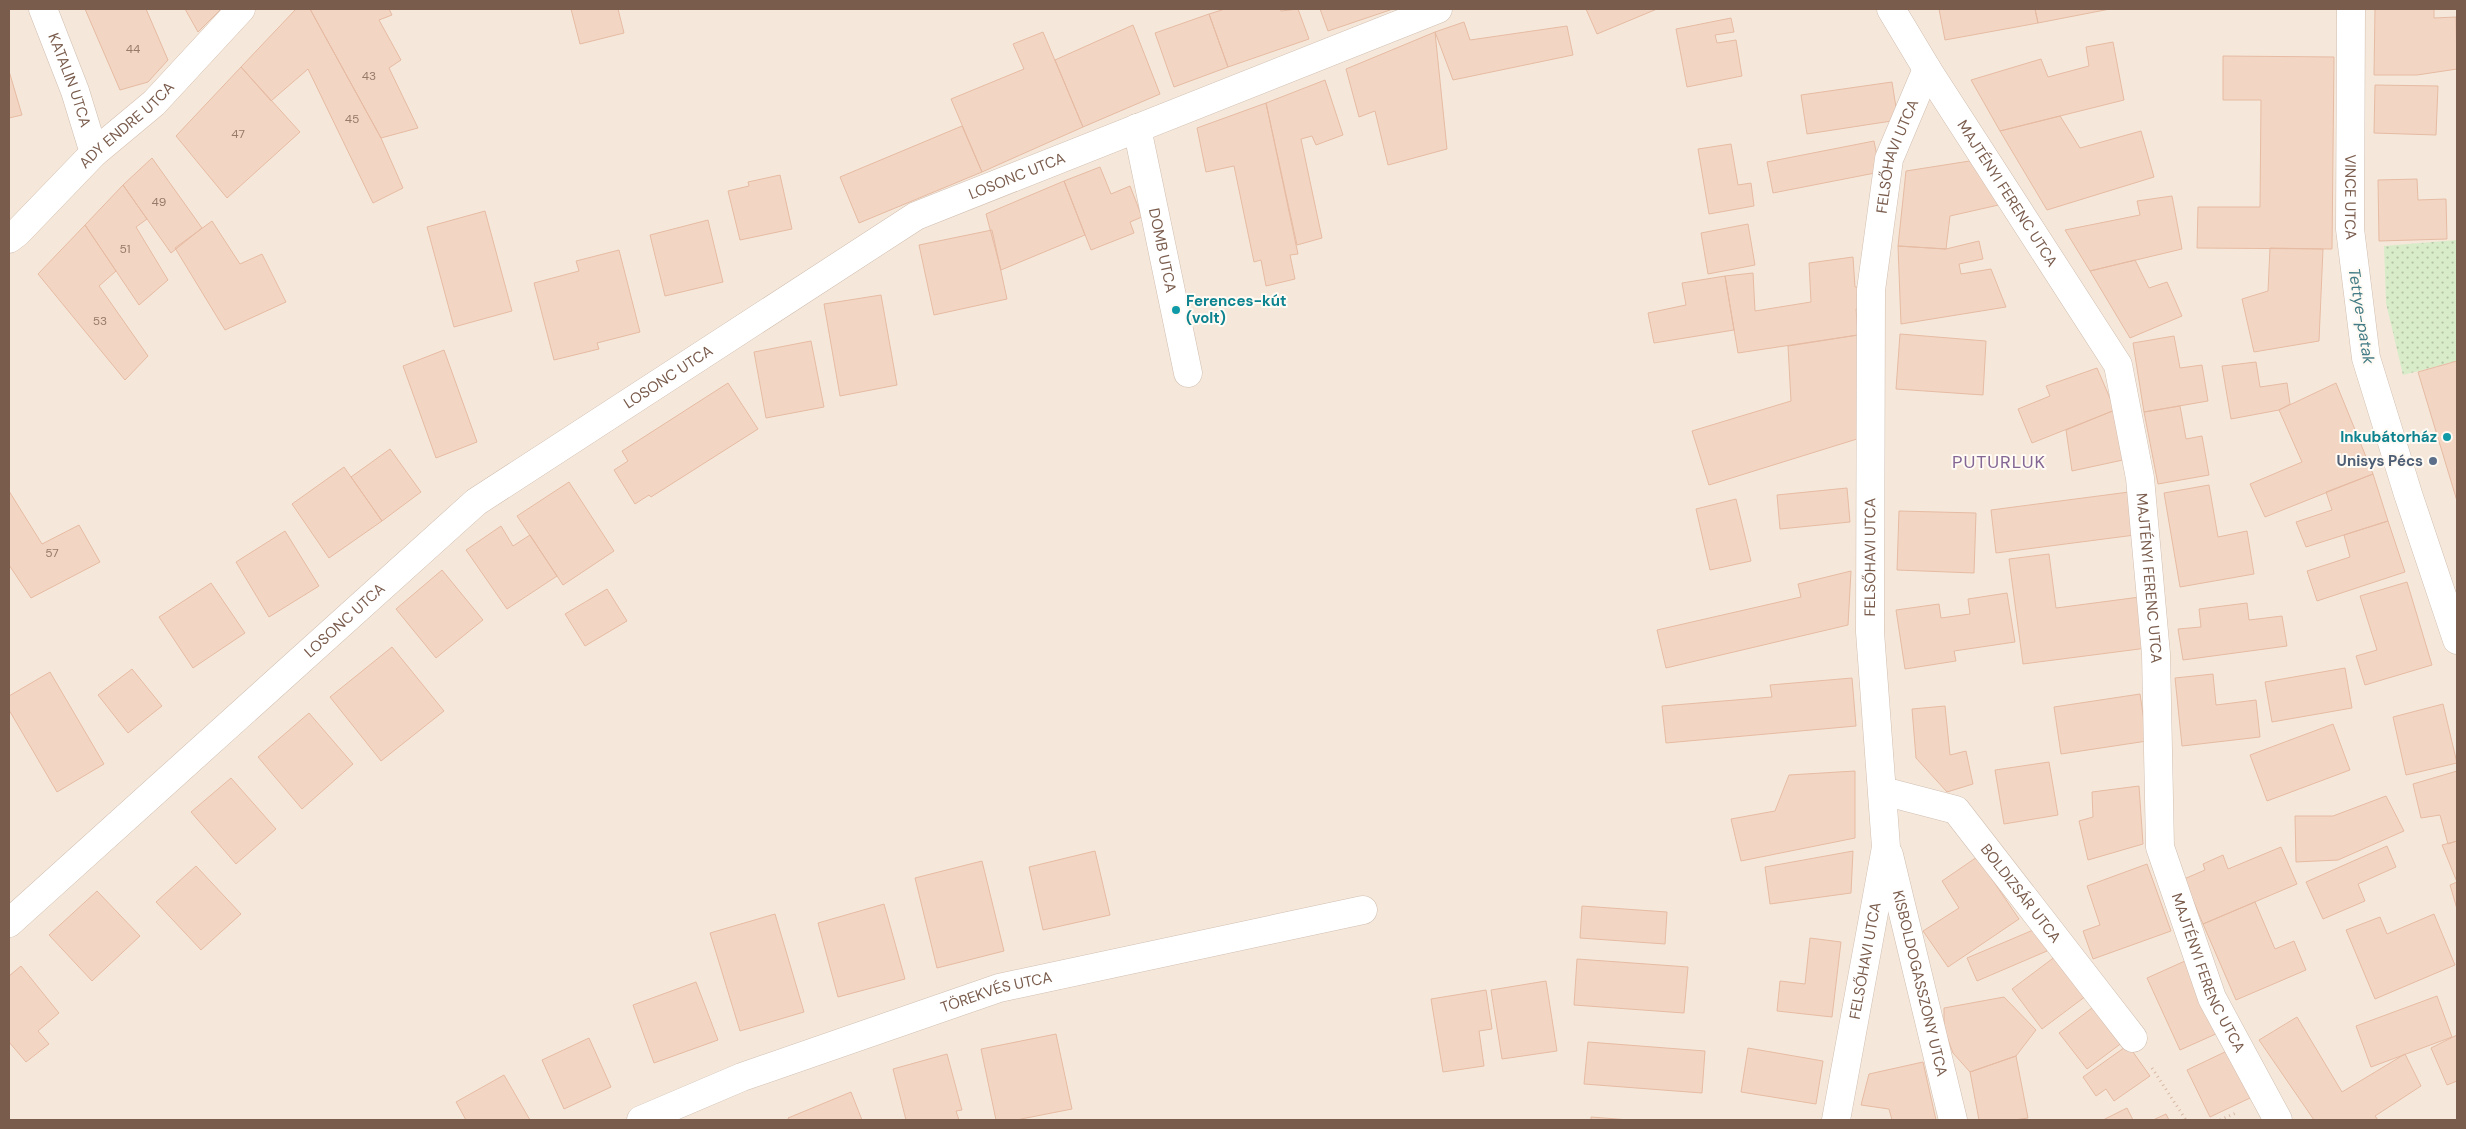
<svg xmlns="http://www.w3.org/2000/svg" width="2466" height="1129" font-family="'DM Sans',sans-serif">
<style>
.residential{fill:#f5e8da}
.park{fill:url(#park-dots)}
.building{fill:#f3d5c3;stroke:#e6bba3}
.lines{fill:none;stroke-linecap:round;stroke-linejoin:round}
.street-casing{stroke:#d1beb0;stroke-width:29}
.secondary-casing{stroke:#d6c0b0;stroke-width:29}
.path{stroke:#d9b8a5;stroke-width:3;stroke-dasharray:1 4;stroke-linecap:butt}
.street{stroke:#fff;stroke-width:28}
.secondary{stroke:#fff;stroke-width:28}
.culture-dot{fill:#0f9aa8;stroke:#fffaf3;stroke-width:2}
.service-dot{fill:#5c6f8a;stroke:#fffaf3;stroke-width:2}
.labels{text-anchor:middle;stroke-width:4;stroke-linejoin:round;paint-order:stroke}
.number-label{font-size:12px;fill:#987a6a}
.street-label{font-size:15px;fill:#7a5c4d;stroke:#fffaf3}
.culture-label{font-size:15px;font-weight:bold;fill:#0d838f;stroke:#fffaf3;text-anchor:start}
.service-label{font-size:15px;font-weight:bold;fill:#4e5e75;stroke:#fffaf3;text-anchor:end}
.water-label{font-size:16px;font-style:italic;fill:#437c86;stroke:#fffaf3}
.quarter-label{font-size:18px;letter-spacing:1px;fill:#846695;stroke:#fffaf3}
</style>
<defs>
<pattern id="park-dots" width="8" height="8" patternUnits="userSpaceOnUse" patternTransform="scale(1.25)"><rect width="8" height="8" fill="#d8ecc9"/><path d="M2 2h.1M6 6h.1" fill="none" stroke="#b4c2a5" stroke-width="1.8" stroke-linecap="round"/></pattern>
</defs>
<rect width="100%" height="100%" fill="#fdf6ec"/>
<path class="residential" d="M9,9H2457V1120H9Z"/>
<path class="park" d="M2457,240V361L2403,375L2386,303L2384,246Z"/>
<path class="building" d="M85,9H146L168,60L148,82L120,90Z
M185,9H221L198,32Z
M296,9H310L381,138L403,188L373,203L308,69L271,101L241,67Z
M310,9H389L392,15L379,20L401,60L389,68L418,128L381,138Z
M571,9H618L624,33L580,44Z
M1225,9H1280L1281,11L1298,9L1309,39L1228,67L1209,14Z
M1320,9H1393L1328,31Z
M1586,9H1657L1597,34Z
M1939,9H2035L2038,23L1945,40Z
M2035,9H2110L2038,23Z
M2375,9H2434V18L2456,17L2457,69L2417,75H2374Z
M1209,14L1228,67L1174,87L1155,33Z
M1731,18L1734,32L1715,35L1717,43L1736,40L1742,76L1687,87L1676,29Z
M1464,22L1470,40L1567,26L1573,55L1453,80L1435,32Z
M1133,25L1160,94L1083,127L1055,60Z
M1043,32L1083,127L982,172L951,99L1024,69L1013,44Z
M1435,32L1447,149L1388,165L1375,111L1359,117L1346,69Z
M2113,42L2124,100L2000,131L1971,80L2041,59L2048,77L2089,66L2086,47Z
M2223,56L2334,57L2332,249L2197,248L2198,207H2260L2261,100H2223Z
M241,67L300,132L227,198L176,136Z
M9,71L22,115L9,118Z
M1325,80L1343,135L1316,145L1312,136L1301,139L1322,238L1297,245L1266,103Z
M1892,82L1898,120L1807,134L1801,95Z
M2375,85L2438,86L2436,135L2374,133Z
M1266,103L1298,254L1290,255L1295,279L1266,286L1261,260L1254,262L1234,166L1206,172L1197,128Z
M2060,116L2080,148L2141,131L2154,177L2047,210L2000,131Z
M962,126L982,172L859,223L840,177Z
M1874,141L1880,172L1773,193L1767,162Z
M1731,144L1738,185L1751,183L1754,206L1709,214L1698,149Z
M152,158L202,228L171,253L123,185Z
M1976,160L2003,204L1950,216L1946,249L1898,246L1906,171Z
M1100,167L1111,194L1130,186L1142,217L1130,222L1134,233L1091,250L1064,181Z
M780,175L792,229L740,240L728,191L749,186L748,182Z
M2417,179L2418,200L2446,199L2447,239L2379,241L2378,180Z
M1064,181L1085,235L1001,270L986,214Z
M123,185L147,219L136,227L168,280L139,305L85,225Z
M2172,196L2182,249L2090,271L2065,230L2140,215L2137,201Z
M485,211L512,311L454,327L427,227Z
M708,220L723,282L665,296L650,235Z
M212,221L240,264L262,254L286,302L225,330L175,248Z
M1748,224L1755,265L1708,274L1701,233Z
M85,225L116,271L99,286L148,356L125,380L38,274Z
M992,230L1007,299L934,315L919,245Z
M1979,241L1983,259L1959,264L1961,274L1991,269L2006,307L1901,324L1898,246L1946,249Z
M2270,248L2323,249L2319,341L2254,352L2242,299L2268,291Z
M619,250L640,332L597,343L599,349L554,360L534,283L579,271L576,261Z
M1853,257L1855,287H1861L1862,310L1856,309L1858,335L1738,353L1725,276L1753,273L1755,311L1811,302L1809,263Z
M2135,260L2149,288L2167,282L2182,316L2130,338L2090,271Z
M1725,276L1734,330L1654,343L1648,313L1686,305L1682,283Z
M881,295L897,385L840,396L824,304Z
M1900,334L1986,341L1983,395L1896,389Z
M1858,335L1857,439L1709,485L1692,431L1791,401L1788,346Z
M2174,336L2180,368L2202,365L2208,401L2144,412L2133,343Z
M811,341L824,407L766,418L754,352Z
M444,350L477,442L436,458L403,366Z
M2457,361V501L2418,372Z
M2256,362L2260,387L2287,383L2290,404L2279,410L2231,419L2222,366Z
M2097,368L2115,410L2032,443L2018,409L2050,396L2046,386Z
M728,383L758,429L651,497L649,495L635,504L614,470L628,461L622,451Z
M2336,383L2373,474L2265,517L2250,484L2302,462L2279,410Z
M2180,406L2186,439L2202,436L2209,475L2158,484L2144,412Z
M2115,410L2123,460L2072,471L2066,430Z
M390,449L421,492L382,521L351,477Z
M344,467L382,521L329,558L292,504Z
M2373,474L2388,521L2306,547L2296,522L2332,510L2326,492Z
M569,482L614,551L563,585L517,516Z
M2209,485L2218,537L2247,531L2254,574L2180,587L2164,493Z
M1847,488L1850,522L1780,529L1777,495Z
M9,491L42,544L79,525L100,562L31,598L9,565Z
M2129,492L2135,535L1996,553L1991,510Z
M1736,499L1751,561L1710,570L1696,509Z
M1899,511L1976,513L1974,573L1897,570Z
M2388,521L2405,572L2317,601L2307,571L2350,557L2344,535Z
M501,526L513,546L530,535L557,576L507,609L466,550Z
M285,531L319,586L269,617L236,562Z
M2049,554L2056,608L2140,597L2147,648L2023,664L2009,559Z
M442,570L483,620L436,658L396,609Z
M1851,571L1848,625L1666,668L1657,630L1801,597L1798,584Z
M2407,582L2432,665L2365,685L2356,656L2377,650L2360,596Z
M211,583L245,633L193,668L159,617Z
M607,589L627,621L585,646L565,614Z
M2007,593L2015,642L1954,651L1956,661L1905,669L1896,610L1939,604L1941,618L1970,614L1968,599Z
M2247,603L2249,620L2282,616L2287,646L2183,660L2178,629L2201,627L2199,609Z
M392,647L444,711L381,761L330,697Z
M2345,668L2352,708L2272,722L2265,682Z
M132,669L162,706L128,733L98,695Z
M50,672L104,764L57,792L9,710V696Z
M2213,674L2216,705L2256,700L2260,737L2182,746L2175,678Z
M1852,678L1856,726L1666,743L1662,706L1772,697L1770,685Z
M2140,694L2147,741L2061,754L2054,707Z
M2443,704L2457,763L2406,775L2393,717Z
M1945,706L1950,755L1966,751L1973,784L1947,792L1916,758L1912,709Z
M309,713L353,764L302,809L258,757Z
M2333,724L2350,770L2267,801L2250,755Z
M2049,762L2058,815L2004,824L1995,770Z
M1855,771V838L1741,861L1731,819L1775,811L1789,775Z
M2457,771V841L2448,844L2440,815L2421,818L2413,784Z
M231,778L276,829L236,864L191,812Z
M2139,786L2143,844L2088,860L2079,821L2093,817L2092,792Z
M2386,796L2404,831L2338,860L2296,862L2295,816H2333Z
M2457,841V882L2442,845Z
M2387,846L2396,867L2358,884L2365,901L2323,919L2306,882Z
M2281,847L2297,884L2203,924L2184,879L2205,870L2203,864L2223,855L2228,869Z
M1095,851L1110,915L1043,930L1029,867Z
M1853,851L1851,893L1770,904L1765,867Z
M1977,857L2019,919L1948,967L1923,931L1959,908L1942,881Z
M982,861L1004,951L937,968L915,878Z
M2147,864L2171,931L2093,959L2083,931L2100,925L2087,886Z
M196,866L241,914L201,950L156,902Z
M2457,882V909L2450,885Z
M97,891L140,936L92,981L49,935Z
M2255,902L2275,949L2294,941L2306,970L2236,1000L2203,924Z
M884,904L905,979L838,997L818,923Z
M1582,906L1667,912L1665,944L1580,938Z
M775,914L804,1012L740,1031L710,933Z
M2434,914L2455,965L2375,999L2346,930L2380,917L2387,934Z
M2038,928L2047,951L1977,981L1967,958Z
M1810,938L1841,942L1832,1017L1777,1011L1780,981L1805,984Z
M2056,956L2086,996L2042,1029L2012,989Z
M1577,959L1688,967L1684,1013L1574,1005Z
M2185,961L2218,1033L2180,1050L2147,978Z
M21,966L59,1013L38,1031L49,1044L26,1062L9,1042V976Z
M1546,981L1557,1051L1502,1059L1491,990Z
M696,982L718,1040L654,1063L633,1005Z
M1486,990L1492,1029L1479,1031L1484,1066L1443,1072L1431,999Z
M2437,996L2452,1037L2371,1067L2356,1026Z
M2004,997L2036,1030L2016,1056L1970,1072L1953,1053L1944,1029V1008Z
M2096,1005L2123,1042L2087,1069L2059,1033Z
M2297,1017L2342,1092L2405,1054L2421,1086L2375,1116L2378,1120H2314L2259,1040Z
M1056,1034L1072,1109L1016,1120H996L981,1049Z
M2457,1035V1081L2447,1085L2431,1048Z
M589,1038L611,1087L564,1109L542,1060Z
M1588,1042L1705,1051L1702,1093L1584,1084Z
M2128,1045L2150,1076L2114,1101L2106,1089L2096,1096L2083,1077Z
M1748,1048L1823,1061L1816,1104L1741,1092Z
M2227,1051L2250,1098L2210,1117L2187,1070Z
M947,1054L962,1110L956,1111L959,1120H906L893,1069Z
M2016,1056L2028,1118L2014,1120H1979L1970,1072Z
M1923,1062L1936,1120H1892L1889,1109L1861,1105L1869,1074Z
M504,1075L530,1120H466L456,1102Z
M851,1092L862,1120H789L788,1118Z
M2127,1108L2133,1120H2103Z
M2166,1114L2169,1120H2153Z
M1591,1117L1630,1120H1591Z"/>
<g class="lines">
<g class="street-casing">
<g id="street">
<path id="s1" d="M43,9L75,91L94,153"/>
<path id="s2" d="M1891,9L1927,69L2118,365L2140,478L2156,654L2160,847L2212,998L2278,1120"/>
<path id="s3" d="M2351,9L2350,229L2366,358L2408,494L2457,640"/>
<path id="s4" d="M1137,128L1188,373"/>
<path id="s5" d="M1883,791L1956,810L2133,1038"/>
<path id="s6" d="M1889,855L1953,1120"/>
<path id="s7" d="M9,923L476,502L916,216L1438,9"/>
<path id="s8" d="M641,1120L742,1077L999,988L1363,910"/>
<path id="s9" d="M1836,1120L1886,847L1870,632L1871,290L1889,159L1927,69"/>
</g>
</g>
<g class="secondary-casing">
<g id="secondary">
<path id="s10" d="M9,239L17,233L94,153L154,103L241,9"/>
</g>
</g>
<path class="path" d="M2152,1068L2186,1120
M2220,1120L2236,1113"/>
<use href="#street" class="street"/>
<use href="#secondary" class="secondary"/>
</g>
<g class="culture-dot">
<circle cx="1176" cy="310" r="5"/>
<circle cx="2447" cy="437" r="5"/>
</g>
<circle class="service-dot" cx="2433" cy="461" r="5"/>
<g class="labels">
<g class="number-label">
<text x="133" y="53">44</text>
<text x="369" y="80">43</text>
<text x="352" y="123">45</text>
<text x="238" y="138">47</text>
<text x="159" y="206">49</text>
<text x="125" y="253">51</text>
<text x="100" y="325">53</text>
<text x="52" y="557">57</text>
</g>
<g class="street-label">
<text dy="5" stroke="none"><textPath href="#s1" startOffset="76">KATALIN UTCA</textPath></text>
<text dy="5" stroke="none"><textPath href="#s10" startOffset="164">ADY ENDRE UTCA</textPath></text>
<text dy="5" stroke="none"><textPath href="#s9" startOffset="972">FELSŐHAVI UTCA</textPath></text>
<text dy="5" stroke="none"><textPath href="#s7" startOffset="1262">LOSONC UTCA</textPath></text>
<text dy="5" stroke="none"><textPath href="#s2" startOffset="218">MAJTÉNYI FERENC UTCA</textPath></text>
<text dy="5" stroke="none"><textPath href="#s3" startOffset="188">VINCE UTCA</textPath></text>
<text dy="5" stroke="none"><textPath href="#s4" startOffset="125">DOMB UTCA</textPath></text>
<text dy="5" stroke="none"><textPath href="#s7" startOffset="858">LOSONC UTCA</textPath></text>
<text dy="5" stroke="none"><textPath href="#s9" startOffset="568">FELSŐHAVI UTCA</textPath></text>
<text dy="5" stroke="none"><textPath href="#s2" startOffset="638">MAJTÉNYI FERENC UTCA</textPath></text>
<text dy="5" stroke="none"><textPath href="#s7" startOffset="452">LOSONC UTCA</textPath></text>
<text dy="5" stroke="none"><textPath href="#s5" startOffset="181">BOLDIZSÁR UTCA</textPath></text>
<text dy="5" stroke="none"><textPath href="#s9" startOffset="162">FELSŐHAVI UTCA</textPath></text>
<text dy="5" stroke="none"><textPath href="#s2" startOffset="1042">MAJTÉNYI FERENC UTCA</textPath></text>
<text dy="5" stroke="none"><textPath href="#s6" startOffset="132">KISBOLDOGASSZONY UTCA</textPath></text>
<text dy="5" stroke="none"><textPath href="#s8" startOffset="378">TÖREKVÉS UTCA</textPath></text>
</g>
<g class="culture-label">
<text x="1186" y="306">Ferences-kút<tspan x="1186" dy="17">(volt)</tspan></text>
<text x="2437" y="442" text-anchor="end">Inkubátorház</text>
</g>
<g class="service-label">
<text x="2423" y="466">Unisys Pécs</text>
</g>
<g class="water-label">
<text transform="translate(2362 316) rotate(81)" y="6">Tettye-patak</text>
</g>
<g class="quarter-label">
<text x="1999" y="468">PUTURLUK</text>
</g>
</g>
<rect width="2466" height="1129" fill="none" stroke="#7a5c4d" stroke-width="20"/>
</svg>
